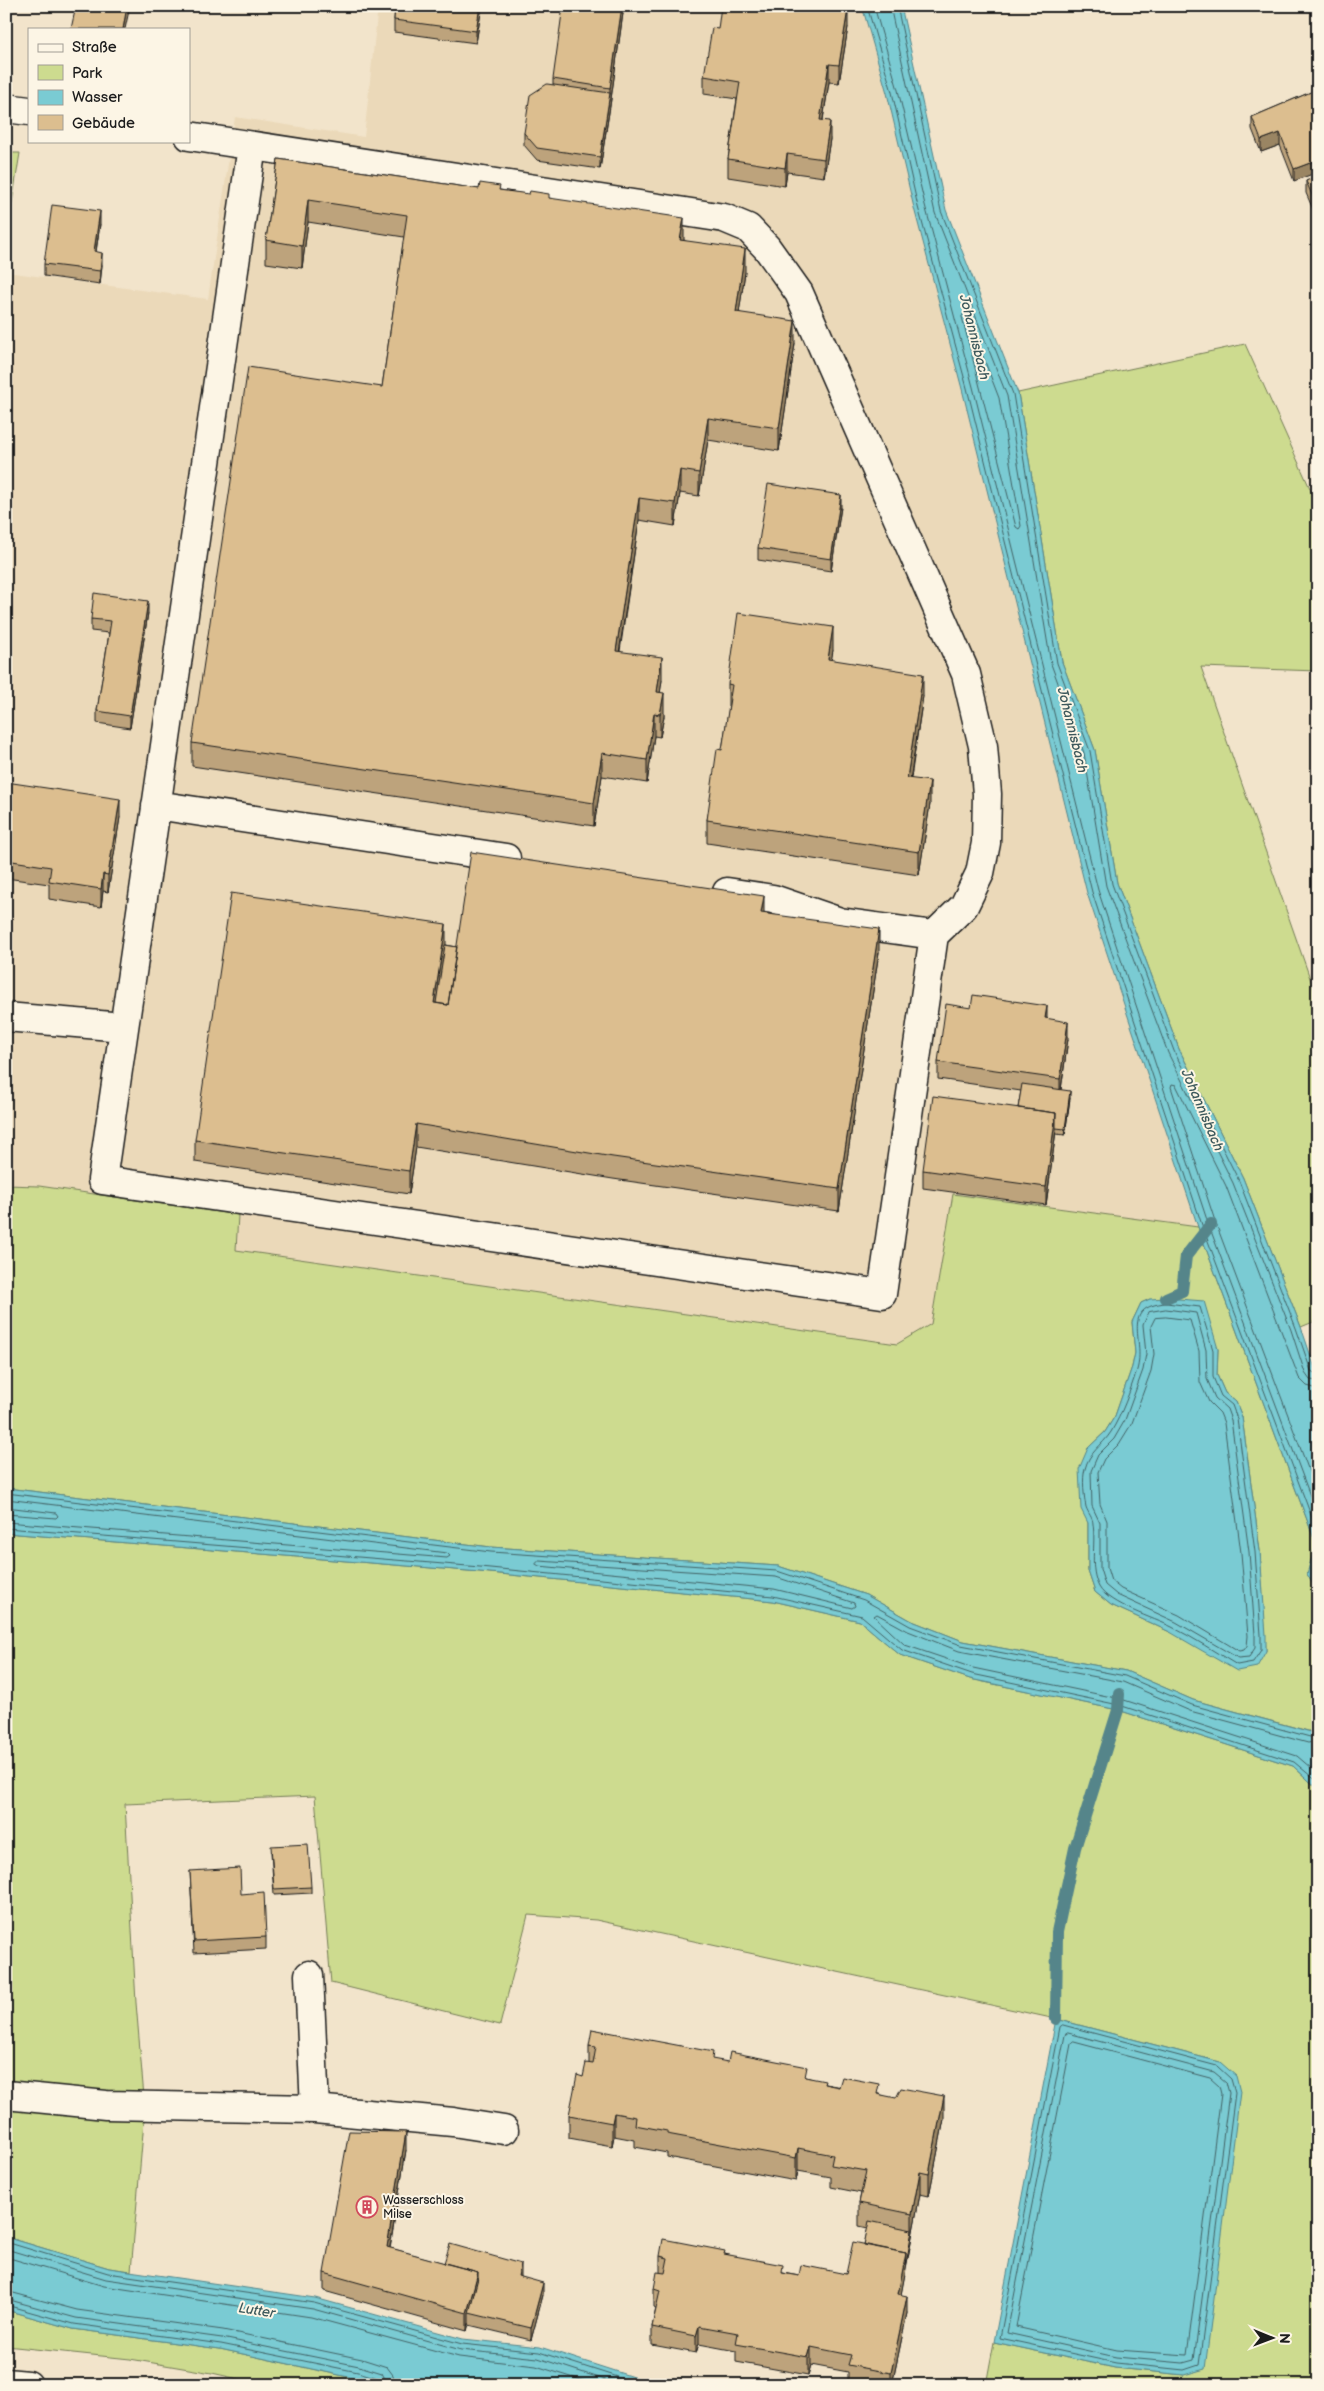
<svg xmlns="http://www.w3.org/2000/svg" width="1324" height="2391" font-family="'Balsamiq Sans',sans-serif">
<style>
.built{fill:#ebd9b9}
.green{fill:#cddb8f;stroke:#747c56;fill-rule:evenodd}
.water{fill:#7acbd3;stroke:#54858a}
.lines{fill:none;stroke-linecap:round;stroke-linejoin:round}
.shore{stroke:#426265;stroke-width:1}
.stream{stroke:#54858a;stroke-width:12}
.minor-casing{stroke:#1c1c1c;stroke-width:31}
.minor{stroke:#fcf5e5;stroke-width:28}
.wall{fill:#bda37b;stroke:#1c1c1c}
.shaded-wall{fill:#9a8564;stroke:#1c1c1c}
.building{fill:#dcbe8f;stroke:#1c1c1c}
.labels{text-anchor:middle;stroke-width:4;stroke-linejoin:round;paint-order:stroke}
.poi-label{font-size:12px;fill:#1c1c1c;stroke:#fcf5e5;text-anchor:start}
.water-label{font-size:14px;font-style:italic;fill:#3d595c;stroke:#fcf5e5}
</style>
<rect width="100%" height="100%" fill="#f2e4cb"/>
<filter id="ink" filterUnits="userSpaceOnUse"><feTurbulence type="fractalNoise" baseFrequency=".02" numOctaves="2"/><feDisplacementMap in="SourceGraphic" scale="10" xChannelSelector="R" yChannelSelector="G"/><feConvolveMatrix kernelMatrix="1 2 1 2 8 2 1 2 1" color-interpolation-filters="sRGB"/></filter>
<g filter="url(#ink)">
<path class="built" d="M378,6H862L887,93L914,208L962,389L1087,893L1198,1227L953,1194L931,1324L897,1344L236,1250L238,1215L39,1186L6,1185V272L208,299L235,117L364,137Z"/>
<path class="green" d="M11,153H20L6,240V180Z
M1245,344L1318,506V671L1201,667L1318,1001V1320L1301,1327L1243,1178L1179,1049L1117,883L1095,750L1062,662L1018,393Z
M6,1185L39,1186L238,1215L236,1250L897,1344L931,1324L953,1194L1198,1227L1316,1544L1307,1574L1318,1593V1720L1312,1732L1193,1700L1126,1671L963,1641L912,1621L866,1595L778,1566L491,1547L6,1488ZM1150,1299L1218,1349L1217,1375L1225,1393L1236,1402L1242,1417L1260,1551L1266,1651L1170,1632L1111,1605L1095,1592L1088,1571V1448L1105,1432L1115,1416L1132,1367L1135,1353L1132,1322L1141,1303Z
M6,1533L480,1572L773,1601L860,1621L900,1655L970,1679L1118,1710L1293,1766L1318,1789V2385H986L994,2342L1115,2368L1184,2375L1220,2062L1056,2019L596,1920L528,1915L500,2025L331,1983L315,1796L125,1804L136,2003L145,2109L131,2271L109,2268L6,2237Z
M6,2310L73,2329L220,2349L385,2385H265L212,2373L130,2359L6,2346Z"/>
<path class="water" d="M862,6H901L946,210L1018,393L1062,662L1095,750L1117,883L1179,1049L1243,1178L1301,1327L1318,1377V1593L1307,1574L1316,1544L1198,1227L1087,893L962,389L914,208L887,93Z
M1166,1298L1204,1301L1218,1349L1217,1375L1225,1393L1236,1402L1242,1417L1260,1551L1266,1635V1651L1257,1667L1237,1671L1170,1632L1111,1605L1095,1592L1088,1571V1523L1081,1509L1079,1469L1088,1448L1105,1432L1115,1416L1132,1367L1135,1353L1132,1322L1141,1303L1150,1299Z
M6,1488L491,1547L778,1566L866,1595L912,1621L963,1641L1126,1671L1193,1700L1311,1732L1318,1720V1789L1293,1766L1118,1710L970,1679L900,1655L860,1621L773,1601L480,1572L6,1533Z
M1056,2019L1220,2062L1236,2076L1240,2092L1205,2369L1184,2375L1115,2368L994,2342Z
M6,2237L109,2268L315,2298L463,2339L540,2347L658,2385H385L220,2349L73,2329L6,2310Z"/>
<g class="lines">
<path class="shore" d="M867,6L892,92L918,207L967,388L1092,892L1202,1225L1318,1534
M874,6L898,90L925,205L973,387L1098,890L1208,1223L1318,1517
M890,6L935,213L1007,396L1051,664L1084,753L1106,886L1168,1053L1233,1183L1291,1330L1305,1373L1310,1380L1318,1381
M897,6L941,211L1013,394L1057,663L1090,751L1112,884L1174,1051L1239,1181L1296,1328L1311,1371L1318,1375
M964,314L967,315L999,398L1021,526L1019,529L1016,527L962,317Z
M1166,1303L1200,1307L1213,1350V1377L1221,1396L1232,1405L1237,1419L1255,1552L1261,1635V1650L1253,1662L1237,1665C1215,1652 1194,1638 1172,1627C1154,1618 1109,1605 1099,1587C1089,1568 1096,1545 1093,1524C1093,1518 1088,1513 1086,1507C1084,1497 1082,1478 1085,1469C1089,1452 1102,1446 1111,1432C1122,1414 1130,1391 1137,1370C1146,1339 1119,1307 1166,1303Z
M1166,1309L1196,1313L1206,1350L1207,1379L1215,1398L1227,1409L1231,1420L1249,1552L1255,1635V1648L1249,1657L1238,1658L1176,1622L1117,1595L1105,1585L1100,1569V1523L1092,1506L1091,1471L1098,1455L1114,1439L1125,1420L1143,1370L1146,1354L1143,1325L1149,1312Z
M1166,1317L1190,1320L1199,1351L1200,1382L1209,1402L1220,1413L1224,1423L1241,1553L1248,1636L1247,1646L1244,1650L1239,1651L1179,1615L1121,1589L1111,1581L1107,1568V1521L1100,1504L1098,1472L1104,1459L1119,1444L1132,1423L1151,1371L1154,1354L1151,1326L1155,1318Z
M1318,1389L1307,1386L1299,1378L1226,1186L1176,1085L1172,1084L1171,1087L1215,1221L1318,1495
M6,1493L491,1552L777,1571L864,1600L910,1626L961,1645L1125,1676L1192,1705L1310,1737L1315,1735L1318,1731
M6,1499L447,1553L450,1556L447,1558L6,1522
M6,1507L56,1513L58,1516L56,1518L6,1514
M6,1528L480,1567L773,1596L862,1616L902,1650L972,1674L1119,1705L1294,1762L1318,1782
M539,1561L776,1577L854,1603L855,1606L852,1608L774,1589L539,1566L536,1564Z
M1318,1741L1308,1743L1190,1711L1123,1682L959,1651L908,1631L877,1614L874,1616L905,1645L973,1668L1121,1699L1297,1756L1318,1774
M1063,2025L1217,2066L1231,2079L1235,2093L1199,2365L1184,2370L1116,2363L1000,2338L1060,2027Z
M1068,2033L1214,2072L1226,2082L1229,2093L1194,2360L1183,2363L1116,2357L1007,2333L1065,2035Z
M1074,2042L1210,2078L1219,2086L1221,2094L1187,2355L1117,2350L1016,2327L1071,2044Z
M6,2242L108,2273L314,2303L462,2344L539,2352L642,2385
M6,2249L106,2279L313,2309L461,2350L538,2358L621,2385
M6,2257L104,2286L311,2317L459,2357L536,2366L597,2385
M6,2291L77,2310L223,2330L362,2359L387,2367L393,2375L395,2385
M6,2299L76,2318L222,2338L359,2366L382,2373L388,2385
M6,2305L74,2324L221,2344L358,2372L378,2378L381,2385"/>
<path class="stream" d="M1166,1298L1182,1291L1186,1256L1211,1224
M1056,2019L1057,1932L1075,1848L1118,1710L1119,1694"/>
<g class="minor-casing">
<path id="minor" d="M6,108L29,111
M189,136L724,218L748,228L767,248L799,293L966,674L983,746L987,794L986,843L980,873L964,906L934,935L840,922L773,899L727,892
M252,146L102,1180L882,1294L934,935
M156,805L506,858
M6,1017L123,1027
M309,1975L315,2109
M6,2095L106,2105L315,2109L453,2122L504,2130
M6,2383L28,2385"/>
</g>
<use href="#minor" class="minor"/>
</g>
<path class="wall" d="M395,6H482L476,43L394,32V20Z
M624,6L610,106L600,169L537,160L524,145V133L553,85V79Z
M848,27L839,83L829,82L823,120L830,139L824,177L787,172L785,186L728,177V159L737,99L704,94V76L718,29Z
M1318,89L1294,181L1280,145L1261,152L1252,129V117Z
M278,159L479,189L500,190L549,198L684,240L745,272L739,312L795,343L779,451L708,440L699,496L680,493L675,526L639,520L620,651L662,680L660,693L664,716L660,737L654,736L647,783L602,776L594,826L192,766V743L382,387L404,237L308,222L302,268L266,263V240Z
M1318,176V221L1306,193V181Z
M100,224L96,252L102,265L100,284L44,276V264Z
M841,507L831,571L758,560V548Z
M148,613L130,728L97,723V711L109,633L91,631V619Z
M833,650L831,660L923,696L911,778L930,804L919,875L707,843V820L722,750L729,707L728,706V684Z
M6,782L120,817L108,892L103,891L101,907L49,899V884L6,878Z
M764,914L879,952L839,1211L613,1179L416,1147L409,1194L195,1162V1140L446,945L457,947Z
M1047,1019L1068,1039L1061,1090L1070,1098L1065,1135L1056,1134V1131L1046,1205L923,1188V1170L1018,1108L1021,1091L938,1079V1062Z
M271,1852L311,1887V1893L274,1895Z
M190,1871L241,1894L266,1937V1949L194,1953Z
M589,2046L713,2060L807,2077L825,2084L879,2094L944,2119L929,2196L920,2194L901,2294L907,2313L892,2385H858L848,2383V2372L811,2365L808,2375L736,2362V2351L699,2344L696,2353L652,2345V2327L656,2308L654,2307V2289L660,2272V2256L725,2254L783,2273L799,2276L846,2274L864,2245L868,2228L859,2226V2203L861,2193L831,2187V2177L798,2171L796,2181L667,2157V2153L635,2147V2140L614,2136L612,2146L569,2138V2115L583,2077L589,2063Z
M406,2150L390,2248L444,2263L521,2276V2277L543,2295L531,2340L469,2325V2323L467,2331L324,2291V2273Z"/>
<path class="shaded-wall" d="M127,6H130L125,29H123Z
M480,6H482L476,43V31Z
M622,6H624L610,106L600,169V157L610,93V88Z
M848,9V27L839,83V65Z
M829,64V82L820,137V120Z
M830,121V139L824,177V159Z
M1280,133V145L1261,152V140Z
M787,154V172L785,186V168Z
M1318,160V172L1294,181V169Z
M308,200V222L302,268V246Z
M100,211V224L94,264V251Z
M684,218V241L680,240Z
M745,249V272L736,334V312Z
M102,253V265L100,284V271Z
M795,321V343L779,451V428Z
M708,418V440L699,496V473Z
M680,470V493L675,526V503Z
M841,495V507L831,571V559Z
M639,498V520L616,673V651Z
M148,601V613L130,728V716Z
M833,627V650L828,682V659Z
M662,657V680L657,715V692Z
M923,674V696L907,800V778Z
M664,693V716L660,737V714Z
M654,713V736L647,783V760Z
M602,753V776L594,826V803Z
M930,781V804L919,875V852Z
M120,799V817L108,892V875Z
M103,874V891L101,907V889Z
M764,896V919L761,913Z
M446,924V947L435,1019L434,1003Z
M879,929V952L839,1211V1189Z
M1047,1006V1023L1045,1018Z
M1068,1022V1039L1060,1096V1079Z
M1070,1091V1098L1065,1135V1129Z
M1056,1113V1130L1046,1205V1187Z
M416,1124V1147L409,1194V1171Z
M944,2096V2119L929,2196V2174Z
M614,2113V2136L612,2146V2123Z
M406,2132V2150L387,2264V2247Z
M798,2148V2171L796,2181V2158Z
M920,2172V2194L898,2311V2294L906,2253L912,2230V2214Z
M521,2264V2276L518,2289V2276Z
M478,2272V2290L469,2313V2323L467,2331V2313Z
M543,2283V2295L531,2340V2328Z
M907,2296V2313L892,2385H891V2373Z
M699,2326V2344L696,2353V2336Z
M811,2347V2365L808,2375V2357Z"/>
<path class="building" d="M76,6H127L123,29H71Z
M395,6H480L476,31L394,20Z
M563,6H622L610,88L553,79Z
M721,6H829L848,9L839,65L829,64L820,120L830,121L824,159L787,154L785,168L728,159L740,82L704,76L712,28L718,29Z
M547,84L610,93L600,157L537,148L524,133L530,95Z
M1318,89V160L1294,169L1280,133L1261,140L1252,117Z
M278,159L479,189L480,183L500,186L499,190L529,194L530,191L549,194V198L684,218L680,240L745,249L736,312L795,321L779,428L708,418L699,473L680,470L675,503L639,498L616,651L662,657L657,692L664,693L660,714L654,713L647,760L602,753L594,803L192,743L248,367L382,387L407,215L308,200L302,246L266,240Z
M1318,176V209L1306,181Z
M52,205L100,211L94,251L102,253L100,271L44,264Z
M768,484L841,495L831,559L758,548Z
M94,593L148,601L130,716L97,711L111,621L91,619Z
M738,613L833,627L828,659L923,674L907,778L930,781L919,852L707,820L717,749L722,750L732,685L728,684Z
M6,782L120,799L108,875L103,874L101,889L49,881L51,867L6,860Z
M471,852L764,896L761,913L879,929L839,1189L613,1157L416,1124L409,1171L195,1140L231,893L446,924L434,1003L448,1005Z
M445,945L457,947L448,1005L436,1003Z
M973,995L1047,1006L1045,1018L1068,1022L1060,1079L938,1062L946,1004L971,1008Z
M1022,1084L1070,1091L1065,1129L1056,1128V1113L1018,1108Z
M933,1096L1056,1113L1046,1187L923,1170Z
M308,1844L311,1887L274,1889L271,1846Z
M240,1868L241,1894L264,1892L266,1937L194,1941L190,1871Z
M592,2029L713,2052L712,2059L728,2062L730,2052L807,2067L805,2077L825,2081L824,2084L839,2087L842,2077L879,2084L877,2094L896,2098L901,2088L944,2096L929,2174L920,2172L912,2214L859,2203L866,2171L831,2165L833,2155L798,2148L796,2158L667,2134V2131L635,2125L636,2117L614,2113L612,2123L569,2115L577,2075L583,2077L586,2063L593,2064L596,2047L589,2046Z
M349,2131L406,2132L387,2247L478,2272L467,2313L324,2273Z
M869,2221L912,2230L906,2265V2253L864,2245Z
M663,2239L725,2251L724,2254L783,2265L782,2273L799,2276L801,2265L846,2274L853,2242L906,2253L898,2294L907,2296L891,2373L848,2365L851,2355L811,2347L808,2357L736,2344L738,2333L699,2326L696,2336L652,2327L660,2291L654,2289L657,2272L665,2273L668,2258L660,2256Z
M450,2244L521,2264L518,2276L543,2283L531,2328L469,2313L478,2278V2272L444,2263Z"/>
</g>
<defs>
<g id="building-ring" transform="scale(1.125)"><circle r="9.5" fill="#fcf5e5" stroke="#d1495b" stroke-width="1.5"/><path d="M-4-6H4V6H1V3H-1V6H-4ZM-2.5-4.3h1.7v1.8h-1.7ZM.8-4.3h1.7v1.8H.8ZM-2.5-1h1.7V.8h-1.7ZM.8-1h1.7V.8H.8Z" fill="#d1495b"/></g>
</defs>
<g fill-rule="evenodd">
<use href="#building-ring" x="367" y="2207"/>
</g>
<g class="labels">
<g class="poi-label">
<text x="383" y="2204">Wasserschloss<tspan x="383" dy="14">Milse</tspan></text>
</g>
<g class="water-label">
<text transform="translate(975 337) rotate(76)" y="5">Johannisbach</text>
<text transform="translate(1073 730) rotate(76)" y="5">Johannisbach</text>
<text transform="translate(1203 1110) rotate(67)" y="5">Johannisbach</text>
<text transform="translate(257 2310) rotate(9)" y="5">Lutter</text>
</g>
</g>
<rect width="1324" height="2391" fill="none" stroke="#fcf5e5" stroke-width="25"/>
<rect x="12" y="12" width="1299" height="2366" fill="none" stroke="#1c1c1c" stroke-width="2" filter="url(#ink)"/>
<rect x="28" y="28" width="162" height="115" fill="#fcf5e5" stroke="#a29e95"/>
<rect x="38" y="44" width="25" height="8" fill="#fcf5e5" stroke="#a29e95"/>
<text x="72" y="52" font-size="15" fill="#1c1c1c">Straße</text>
<rect x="38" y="65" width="25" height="15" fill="#cddb8f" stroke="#a29e95"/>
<text x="72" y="78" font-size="15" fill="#1c1c1c">Park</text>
<rect x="38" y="90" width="25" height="15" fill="#7acbd3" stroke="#a29e95"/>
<text x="72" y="102" font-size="15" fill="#1c1c1c">Wasser</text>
<rect x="38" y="115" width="25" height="15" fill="#dcbe8f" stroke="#a29e95"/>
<text x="72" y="128" font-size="15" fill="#1c1c1c">Gebäude</text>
<g transform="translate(1272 2338) rotate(91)" stroke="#fcf5e5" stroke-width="4" paint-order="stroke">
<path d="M0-4L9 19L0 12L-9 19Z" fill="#1c1c1c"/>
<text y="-8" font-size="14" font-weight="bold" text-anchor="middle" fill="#1c1c1c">N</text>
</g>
</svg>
